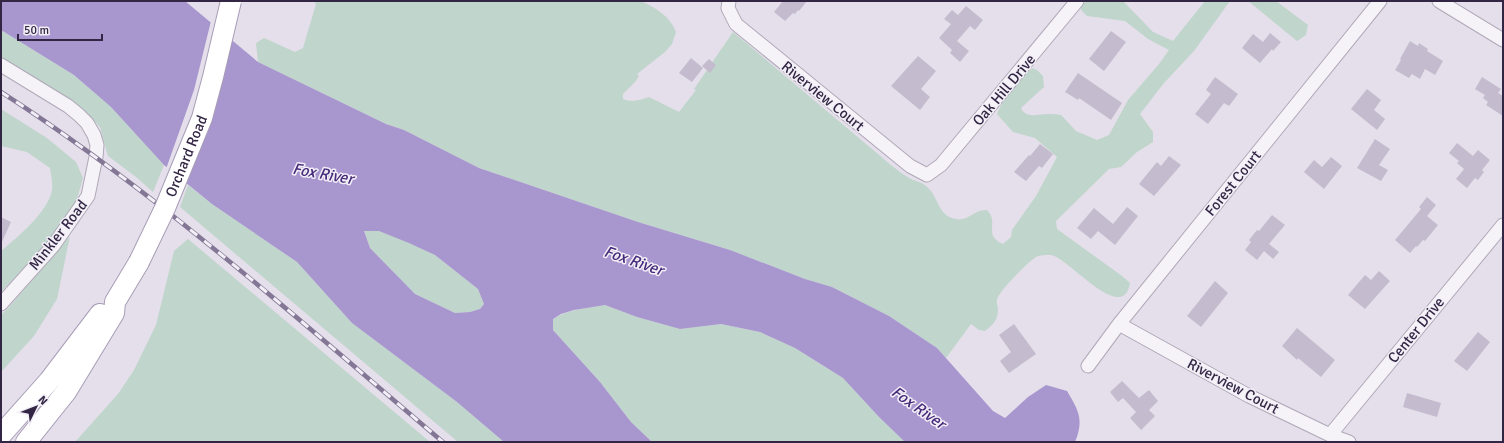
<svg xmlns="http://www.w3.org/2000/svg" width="1504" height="443" font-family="Signika,sans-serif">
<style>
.green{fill:#c0d5cb}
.water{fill:#a896ce;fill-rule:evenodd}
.pier{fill:#e4dfea}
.building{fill:#c4bcce}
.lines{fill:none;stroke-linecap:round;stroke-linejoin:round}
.street-casing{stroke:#afa8b8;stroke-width:15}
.primary-casing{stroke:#a89db7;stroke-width:22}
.street{stroke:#f5f3f8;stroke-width:13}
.primary{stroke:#fff;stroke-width:20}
.rail-casing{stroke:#847796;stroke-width:4.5}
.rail{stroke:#f2eff7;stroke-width:3;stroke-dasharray:9;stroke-linecap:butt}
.primary-bridge-casing{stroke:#a89db7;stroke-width:22;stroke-linecap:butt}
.primary-bridge{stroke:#fff;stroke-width:20}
.labels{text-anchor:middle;stroke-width:3;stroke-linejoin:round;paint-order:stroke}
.street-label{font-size:15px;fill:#332644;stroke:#f2eff7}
.water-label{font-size:16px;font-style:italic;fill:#482c7c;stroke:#f2eff7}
</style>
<rect width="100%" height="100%" fill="#e4dfea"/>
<path class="green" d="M314,1H641C656,8 670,16 676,32L672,44L665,52L637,74L639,76L635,82L623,94V99C633,103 639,100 649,97L679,112L696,90L694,89L733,32L891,165C897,170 903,174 909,178C914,181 922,182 926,186C939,196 937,216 956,219C968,222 974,209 987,210C1000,223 982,235 1003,244L1011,237L1012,230L1036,196L1057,157L1035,138L1013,132L997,114C1004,96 1018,82 1032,68L1037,70L1043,76L1044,87L1021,108C1026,119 1038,114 1048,114C1052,114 1057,114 1061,115L1076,131L1097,140L1109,135L1128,100L1159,64L1169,50L1148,39L1125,21L1087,16L1081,10V5L1087,1L1124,2L1153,32L1173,41L1205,1H1230L1194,51L1164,83L1140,114L1153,132V142L1137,152L1121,167L1109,169L1056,221L1057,229L1122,276L1130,283C1123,326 1068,257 1051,255C1048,255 1039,255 1036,257C1029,261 998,292 997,300C996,302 998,306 998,309C998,320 993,325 985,331L979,330L971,324L946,358L937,348L889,316L832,287L805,279L730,250L638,222L479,168L404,130L386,124L258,62L256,43L264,38L295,52L303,48L316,4Z
M1248,1H1276L1308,25L1306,35L1297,41Z
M1,30L74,75L111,107L164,165L153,192L136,177L108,156L100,127L81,108L1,58Z
M1,109L47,138L76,162L83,178L74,209L48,243L1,292V251C17,238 49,211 52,190C53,184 51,175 50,168L27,152L1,146Z
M188,185L212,204L297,262L352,323L457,402L504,442H458L180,207Z
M364,231H379L409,242L435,255L478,289L484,304L480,309L470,312L455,313L415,294L370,248Z
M70,236L57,299L34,336L1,372V315L9,307Z
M188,239L430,442H75L118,394L134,370L156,325L174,251Z
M605,305L637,317L680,329L721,324L760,332L795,348L843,378L879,417L905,442H652L631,422L600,382L553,330V319C569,309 587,308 605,305Z"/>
<path class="water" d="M1,1H185L258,62L386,124L404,130L479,168L638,222L730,250L805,279L832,287L889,316L937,348L993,411L1005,418L1028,397L1046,385L1067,391C1079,411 1084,420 1075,442H905L879,417L843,378L795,348L760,332L721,324L680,329L637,317L605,305L574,310L561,314L553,319V330L600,382L631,422L652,442H504L457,402L352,323L297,262L212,204L164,165L111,107L74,75L1,30ZM364,231H379L409,243L435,255L478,289L484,304L480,309L470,312L455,313L415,294L370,248Z"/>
<path class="pier" d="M211,21L232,39L205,135L186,185L166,169L194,90Z"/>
<path class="building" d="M783,1H807L799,11L798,10L795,14L793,13L785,21L774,12Z
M966,6L983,20L975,30L970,26L957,41L969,51L960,62L950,53L952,50L939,38L951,24L944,19L952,10L958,15Z
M1111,31L1126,42L1104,71L1089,59Z
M1270,33L1281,42L1273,51L1272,49L1260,63L1242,48L1253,34L1263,42Z
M1410,41L1418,46L1419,43L1428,49L1427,51L1443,61L1435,75L1425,69L1420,79L1412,74L1409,78L1395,70L1401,60L1400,59Z
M918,56L936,71L921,89L930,97L920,110L891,86Z
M691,58L703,68L692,82L679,73Z
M709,59L716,65L710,73L702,66Z
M1078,73L1122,103L1111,120L1079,98L1078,100L1065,92Z
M1215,77L1238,94L1229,106L1224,103L1208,124L1195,114L1211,94L1206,90Z
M1482,77L1501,89L1498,93L1503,96V116L1486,105L1488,102L1483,98L1485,95L1475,89Z
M1367,89L1381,100L1374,110L1385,119L1377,130L1351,109Z
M1375,139L1390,149L1379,165L1388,170L1381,181L1357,168Z
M1457,143L1473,156L1478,150L1490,160L1482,170L1484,172L1478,180L1475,178L1467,188L1456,179L1464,169L1457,163L1459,161L1449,153Z
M1040,144L1053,154L1042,168L1039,166L1026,181L1014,172L1029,155L1030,156Z
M1169,156L1181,165L1154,196L1139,184L1157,162L1161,166Z
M1331,157L1342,166L1324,189L1304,172L1314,160L1322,167Z
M1427,197L1436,205L1427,216L1438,225L1425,241L1423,240L1417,247L1416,246L1410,253L1395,240L1421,209L1419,207Z
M1127,207L1138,216L1115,245L1098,231L1091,239L1077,228L1094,208L1113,224Z
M1272,215L1285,225L1269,244L1279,252L1273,259L1264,251L1257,260L1245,250L1251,242L1249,240L1257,230L1259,231Z
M1,217L11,222L1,244Z
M1379,271L1390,281L1365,309L1348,295L1365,275L1371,280Z
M1215,281L1228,293L1201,327L1187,316Z
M1014,324L1036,354L1009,373L1000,361L1011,352L999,335Z
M1297,328L1335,360L1321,377L1298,358L1297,360L1282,346Z
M1478,332L1490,342L1467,371L1454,361Z
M1122,381L1139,398L1149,390L1158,401L1149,410L1155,416L1141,430L1130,418L1136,412L1123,398L1118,402L1110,392Z
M1407,393L1441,403L1437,417L1403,407Z"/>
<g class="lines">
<g class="street-casing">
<path id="street" d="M729,1L728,8L736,24L910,166L927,175L941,165L1077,1
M1439,1L1503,40
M1,65L68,106L79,115L87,123L94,135L97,145L96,157L88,196L53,246L1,304
M1119,324L1249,396L1330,435L1349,442
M1088,366L1119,324L1380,1
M1330,435L1503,225"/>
</g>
<g class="primary-casing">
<path id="primary" d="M1,435L49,381L100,314
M26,442L66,392L114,313L115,302L139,262"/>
</g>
<use href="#street" class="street"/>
<use href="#primary" class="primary"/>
<g class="rail-casing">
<path id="rail" d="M1,92C159,194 300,321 443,442"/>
</g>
<use href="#rail" class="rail"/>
<g class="primary-bridge-casing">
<g id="primary-bridge">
<path id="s1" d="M139,262L165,208L202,118L213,77L231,1"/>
</g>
</g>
<use href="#primary-bridge" class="primary-bridge"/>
</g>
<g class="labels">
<g class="street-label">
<text transform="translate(1004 90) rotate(-50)" y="5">Oak Hill Drive</text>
<text transform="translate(823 96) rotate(39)" y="5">Riverview Court</text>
<text dy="5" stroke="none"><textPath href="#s1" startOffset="116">Orchard Road</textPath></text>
<text transform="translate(1233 183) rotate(-51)" y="5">Forest Court</text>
<text transform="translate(58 235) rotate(-52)" y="5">Minkler Road</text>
<text transform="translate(1416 330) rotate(-51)" y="5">Center Drive</text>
<text transform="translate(1233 386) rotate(28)" y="5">Riverview Court</text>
</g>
<g class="water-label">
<text transform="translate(323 173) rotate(10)" y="6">Fox River</text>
<text transform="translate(634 260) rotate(19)" y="6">Fox River</text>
<text transform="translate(919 407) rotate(35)" y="6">Fox River</text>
</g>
</g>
<rect width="1504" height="443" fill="none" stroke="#332644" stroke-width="4"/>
<g transform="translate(36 407) rotate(47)" stroke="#f2eff7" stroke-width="3" paint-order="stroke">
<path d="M0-3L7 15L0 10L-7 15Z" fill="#332644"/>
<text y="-6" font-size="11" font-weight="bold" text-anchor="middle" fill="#332644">N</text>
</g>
<path d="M18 34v6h84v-6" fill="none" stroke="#332644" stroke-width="2"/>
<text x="24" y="34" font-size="12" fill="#332644" stroke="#f2eff7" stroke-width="3" paint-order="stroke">50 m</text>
</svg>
